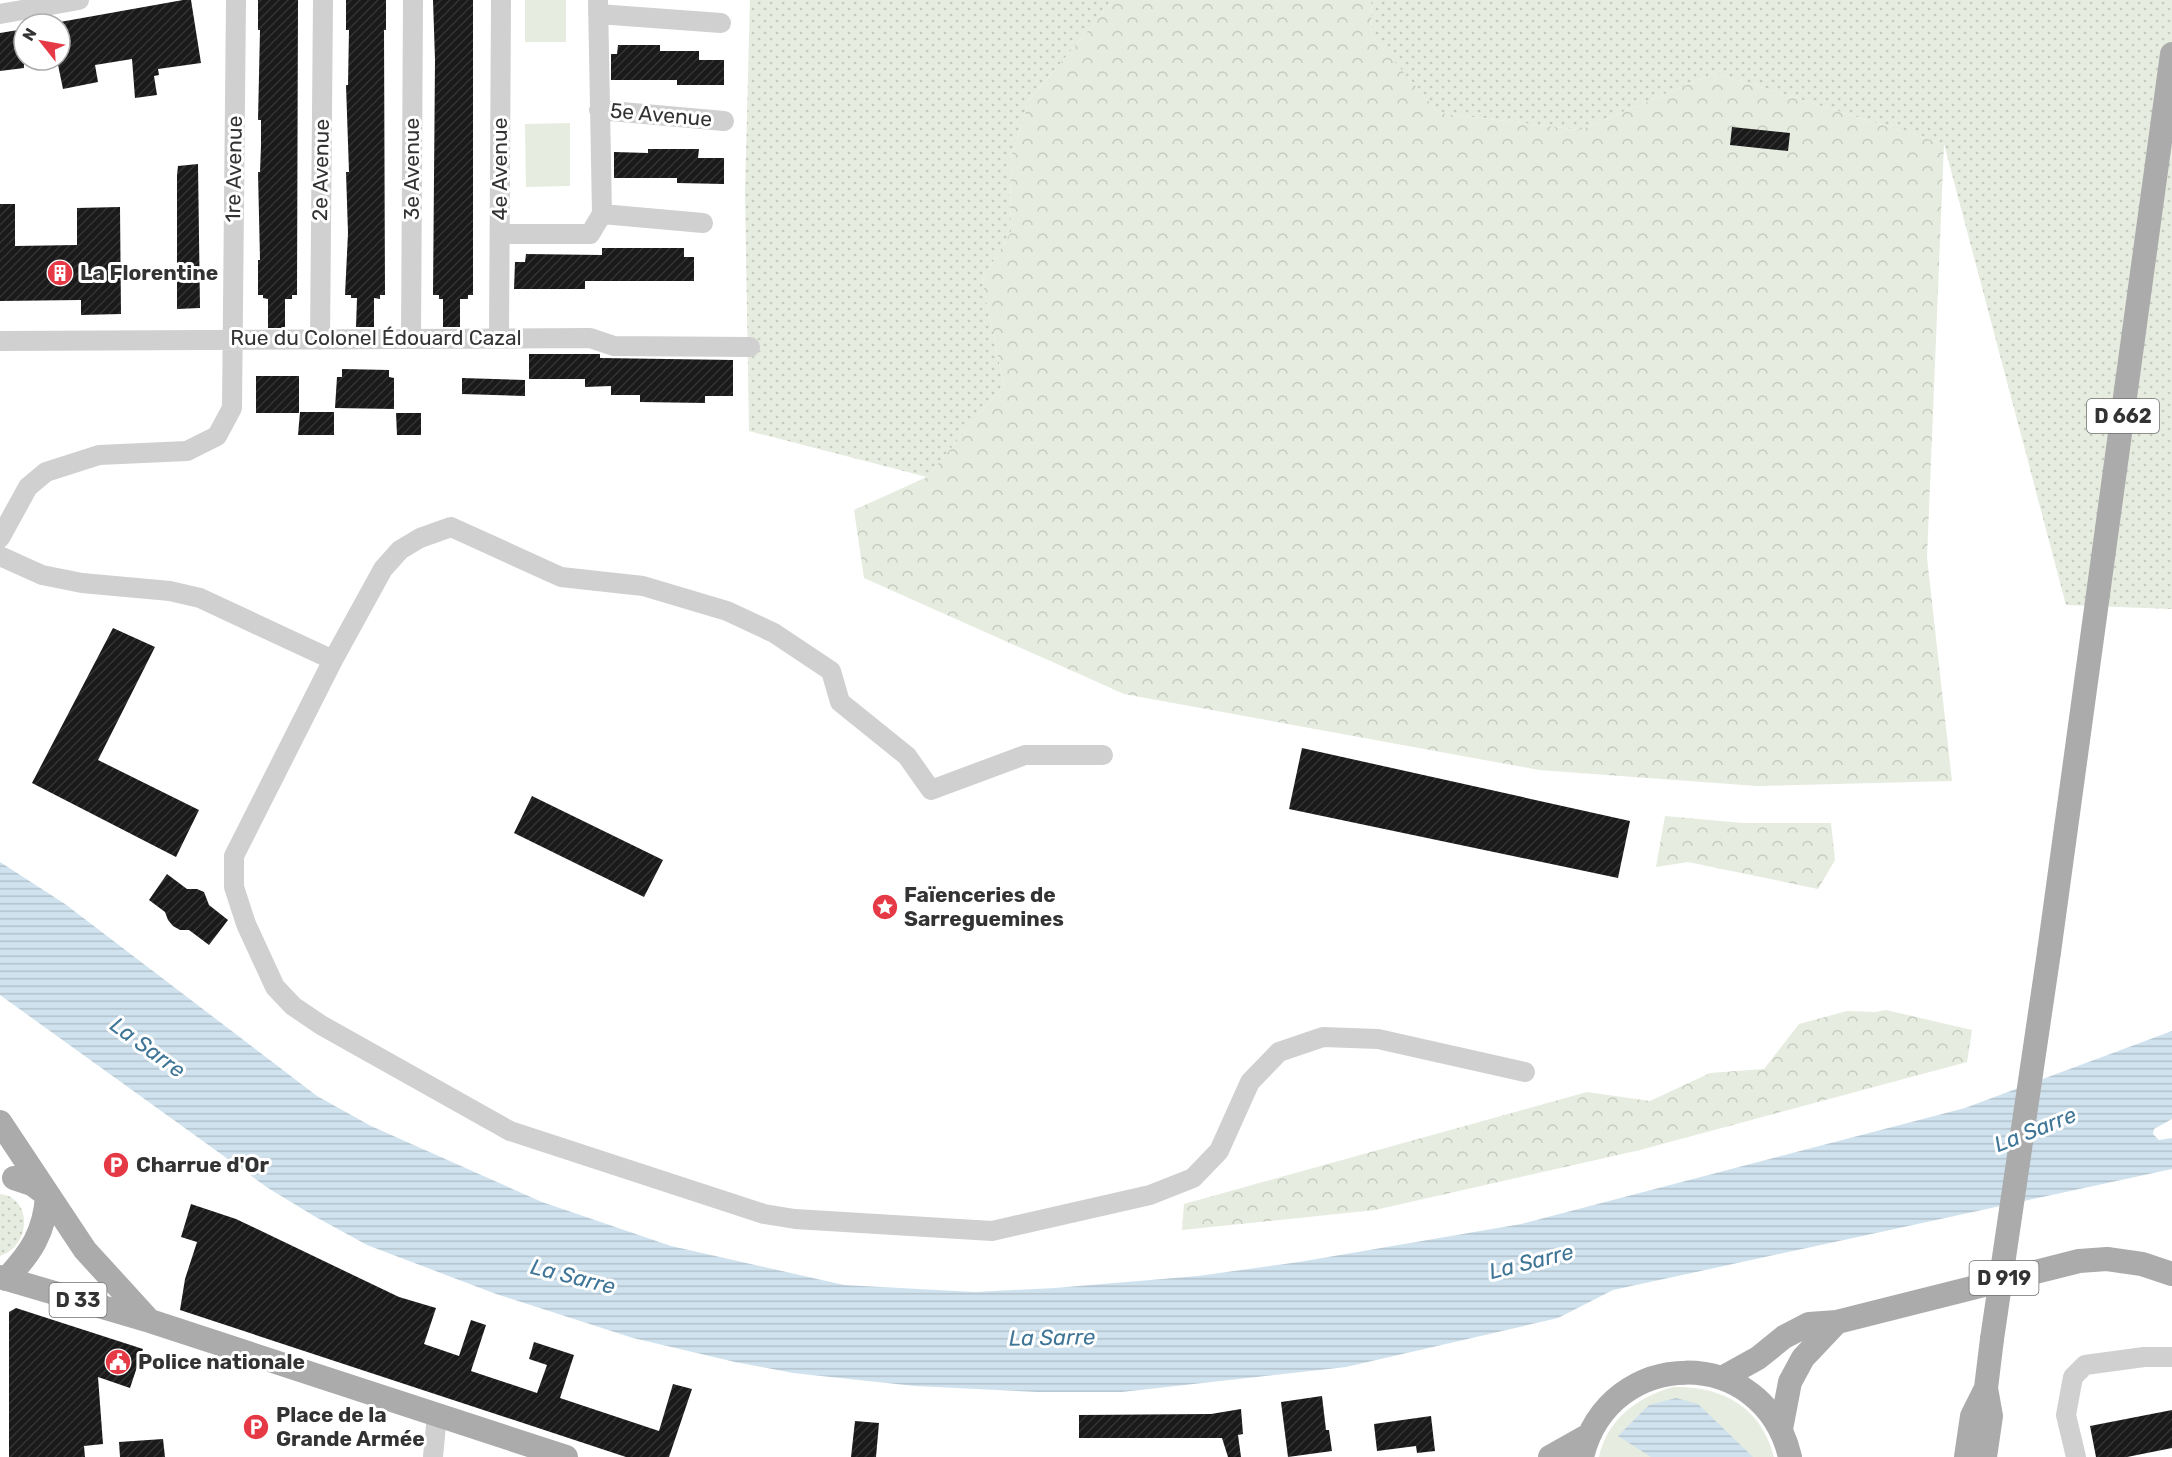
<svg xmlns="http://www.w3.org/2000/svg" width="2172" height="1457" font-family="Rubik,sans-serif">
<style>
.grass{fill:url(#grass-dots)}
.forest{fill:url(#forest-crowns)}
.green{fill:#e6ecdf}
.water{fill:url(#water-rules)}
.building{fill:url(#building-hatch)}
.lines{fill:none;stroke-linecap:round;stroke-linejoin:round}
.minor{stroke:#d0d0d0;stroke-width:20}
.major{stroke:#ababab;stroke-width:24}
.major-bridge{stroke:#ababab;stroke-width:24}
.labels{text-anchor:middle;stroke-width:6;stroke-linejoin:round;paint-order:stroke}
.shield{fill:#fff;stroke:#707070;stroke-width:1.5}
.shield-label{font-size:20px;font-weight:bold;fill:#333}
.street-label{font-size:21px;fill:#333;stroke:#fff}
.poi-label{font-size:21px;font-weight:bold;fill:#333;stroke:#fff;text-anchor:start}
.water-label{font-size:22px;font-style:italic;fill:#3f7597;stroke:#fff}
</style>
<defs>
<pattern id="grass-dots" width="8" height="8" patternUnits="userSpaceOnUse" patternTransform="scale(1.5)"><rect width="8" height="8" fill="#e6ecdf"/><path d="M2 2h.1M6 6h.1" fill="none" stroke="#c6cbc0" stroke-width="1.8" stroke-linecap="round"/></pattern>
<pattern id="forest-crowns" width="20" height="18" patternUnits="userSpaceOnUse" patternTransform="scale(1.5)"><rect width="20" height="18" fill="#e6ecdf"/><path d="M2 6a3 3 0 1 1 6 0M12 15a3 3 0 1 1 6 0" fill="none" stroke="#c6cbc0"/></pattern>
<pattern id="water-rules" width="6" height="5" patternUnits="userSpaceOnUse" patternTransform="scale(1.5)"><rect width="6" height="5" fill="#cfe2ee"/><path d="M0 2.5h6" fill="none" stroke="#b2c2cd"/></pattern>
<pattern id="building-hatch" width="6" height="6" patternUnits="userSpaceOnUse" patternTransform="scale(1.5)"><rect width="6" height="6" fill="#1a1a1a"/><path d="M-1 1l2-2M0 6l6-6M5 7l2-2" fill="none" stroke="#333"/></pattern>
</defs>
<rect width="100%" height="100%" fill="#fff"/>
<path class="grass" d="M750,0H1114L1030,99L1010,160L1011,232L982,280L1004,385L927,477L749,431L745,192Z
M1371,0H2172V609L2066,605L1944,144L1715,73L1580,130L1439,113L1372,36Z
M0,1194C32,1197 32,1245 0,1256Z"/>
<path class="forest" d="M1114,0H1371L1372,36L1439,113L1580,130L1715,73L1944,144L1927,558L1952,781L1757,786L1539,770L1124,694L864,578L854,510L927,477L1004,385L982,280L1011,232L1010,160L1030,99Z
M1665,816L1743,823H1831L1835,860L1818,889L1688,862L1656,867Z
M1886,1010L1972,1030L1967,1062L1640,1150L1375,1210L1182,1230L1184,1204L1587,1092L1650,1101L1710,1073L1764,1069L1799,1024L1847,1011L1875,1012Z"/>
<path class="green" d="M525,0H566V42H525Z
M570,123V186L526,187L525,124Z
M1673,1387C1723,1386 1761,1407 1774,1457H1599C1607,1419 1638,1397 1673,1387Z"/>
<path class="water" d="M0,862L65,904L317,1096L371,1126L542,1202L671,1246L844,1285L975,1292L1055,1288L1198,1276L1299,1262L1521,1224L1965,1108L2172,1031V1119L2154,1129L2153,1134L2159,1140L2172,1138V1169L1613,1290L1558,1318L1346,1367L1122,1392H1038L915,1386L793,1373L735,1362L633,1338L496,1294L367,1245L314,1216L268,1188L0,995Z
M1676,1398L1698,1404L1753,1457H1651L1618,1436L1649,1405Z"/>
<path class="building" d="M183,0H191L201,63L158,69L159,75L154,76L157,95L135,98L132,59L95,65L98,82L63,89L57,60H60V22Z
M258,0H298L297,295H292V299H285V328H268V299L263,298V295H258V260H260L258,172H260L261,146V120H258L260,30H258Z
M346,0H386V30H384L385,295H380V299L374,298V327H356L357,298H351V295H345L348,233L346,172H349L346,85H348L349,30H346Z
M433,0H473V295H468V299H460V327H443V299H439V295H433L435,60Z
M24,29V68L0,71V33Z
M618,45H660V51H699V60H724V85H677V80H611V54H617Z
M1732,127L1790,133L1788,151L1730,145Z
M648,149H699L698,158H724V184L677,183V178H614V152L648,153Z
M198,164L200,308L177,309V175L178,166Z
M0,204H15V246L77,245V208L120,207L121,314L81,315V300L0,301Z
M602,248H684V257H694V281H585V289H514L515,262H525L526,254L602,255Z
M529,354H600V358L733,360V396H705V403L640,402V395H611V386L585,387V379H529Z
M342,369L389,370V377L394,378V409L335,408L337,377H342Z
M256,376H299V413H256Z
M462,378L525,380V396L462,394Z
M300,412H334V435H298Z
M396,413H421V435H397Z
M113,628L155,647L98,760L199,810L176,857L32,783Z
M1302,748L1630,821L1618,878L1289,809Z
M532,796L663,860L644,897L514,833Z
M167,874L187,889H197L204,892L209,905L228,920L209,945L189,930H180L173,926L168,920L165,912L149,900Z
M191,1204L236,1219L399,1297L436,1308L424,1344L459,1356L471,1320L486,1325L471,1371L537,1393L547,1365L529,1359L534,1342L574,1355L560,1398L659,1431L673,1384L692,1389L669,1457H626L180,1310L185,1279L197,1242L181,1237Z
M16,1308L143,1349L130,1388L98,1377L103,1444L84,1446L85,1457H9V1312Z
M1322,1396L1326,1430H1329L1332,1451L1288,1457L1281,1402Z
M1241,1409L1243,1434L1238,1435L1241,1457H1228L1222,1438H1079V1415L1211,1414Z
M2172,1410V1448L2127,1457H2096L2090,1426Z
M1431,1416L1435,1451L1417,1453L1416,1446L1377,1451L1374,1424Z
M855,1421L879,1423L876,1457H851Z
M163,1439L165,1457H120L119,1442Z"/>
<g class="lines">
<path class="minor" d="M0,14L79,0
M598,14L721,23
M599,110L724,121
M602,214L703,223
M500,234H590L602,214L598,0
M499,337L501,0
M411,339L413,0
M320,340L323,0
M0,341L590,338L614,346L750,347
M0,538L28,487L46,472L99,455L187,451L217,436L232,408L236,0
M0,556L42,575L82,583L170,591L200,598L333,660
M1103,755H1025L931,790L907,756L840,702L831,671L774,633L727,611L643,586L561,577L451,527L420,538L400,550L383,569L333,660L234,856V887L246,924L275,987L293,1006L321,1025L510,1131L764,1214L795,1219L992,1231L1150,1195L1193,1178L1219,1151L1250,1082L1279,1052L1323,1037L1378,1039L1525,1072
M433,1457L437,1415
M2076,1457L2066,1415L2073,1377L2085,1365L2144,1357H2172"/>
<path class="major" d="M2049,952L2172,54
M0,1122L85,1250L148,1319
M0,1277L150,1321L566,1457
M6,1279C31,1253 45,1232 47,1195L32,1184L14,1178
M1722,1378L1758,1358L1784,1337L1809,1324L1837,1322L2079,1261L2107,1259L2142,1264L2172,1274
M1781,1429L1790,1382L1803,1358L1837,1322
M1550,1457L1589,1435
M1582,1457C1609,1345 1764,1344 1790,1457
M1966,1457L1972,1416L1986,1388L1992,1339
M1985,1457L1991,1416L1986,1388"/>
<path class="major-bridge" d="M1992,1339L2049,952"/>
</g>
<defs>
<g id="building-disc" transform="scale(1.35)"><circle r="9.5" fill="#e63946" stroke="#fff"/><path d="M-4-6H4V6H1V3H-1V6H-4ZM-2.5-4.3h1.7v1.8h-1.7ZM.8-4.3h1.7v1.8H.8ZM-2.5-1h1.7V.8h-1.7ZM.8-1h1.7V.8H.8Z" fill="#fff"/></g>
<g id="sight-disc" transform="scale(1.35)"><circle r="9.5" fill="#e63946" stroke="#fff"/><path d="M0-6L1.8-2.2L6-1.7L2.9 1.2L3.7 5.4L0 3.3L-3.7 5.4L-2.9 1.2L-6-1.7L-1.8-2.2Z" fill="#fff"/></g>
<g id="parking-disc" transform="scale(1.35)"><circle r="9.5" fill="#e63946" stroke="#fff"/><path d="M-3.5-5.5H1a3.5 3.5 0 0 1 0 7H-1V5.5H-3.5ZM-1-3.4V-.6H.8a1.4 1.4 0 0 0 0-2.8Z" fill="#fff"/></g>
<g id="civic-disc" transform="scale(1.35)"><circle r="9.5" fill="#e63946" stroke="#fff"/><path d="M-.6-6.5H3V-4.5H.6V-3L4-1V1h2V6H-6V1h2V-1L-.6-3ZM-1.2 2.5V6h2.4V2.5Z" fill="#fff"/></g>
</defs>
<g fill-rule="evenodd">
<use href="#building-disc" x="60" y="273"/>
<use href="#sight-disc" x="885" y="907"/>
<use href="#parking-disc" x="116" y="1165"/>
<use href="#civic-disc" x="118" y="1362"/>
<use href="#parking-disc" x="256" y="1427"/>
</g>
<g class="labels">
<g class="shield">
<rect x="2087" y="399" width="72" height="34" rx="4.5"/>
<rect x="1969.5" y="1261" width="69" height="34" rx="4.5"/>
<rect x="49.5" y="1283" width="57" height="34" rx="4.5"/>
</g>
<g class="shield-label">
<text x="2123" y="423">D 662</text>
<text x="2004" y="1285">D 919</text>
<text x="78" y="1307">D 33</text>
</g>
<g class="street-label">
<text transform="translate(661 115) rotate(5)" y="7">5e Avenue</text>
<text transform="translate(234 169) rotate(-89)" y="7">1re Avenue</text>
<text transform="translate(412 169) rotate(-90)" y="7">3e Avenue</text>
<text transform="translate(500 169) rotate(-90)" y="7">4e Avenue</text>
<text transform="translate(321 170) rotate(-89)" y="7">2e Avenue</text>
<text x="376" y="345">Rue du Colonel Édouard Cazal</text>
</g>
<g class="poi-label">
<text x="80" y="280">La Florentine</text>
<text x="904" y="902">Faïenceries de<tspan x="904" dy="24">Sarreguemines</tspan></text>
<text x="136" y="1172">Charrue d'Or</text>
<text x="138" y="1369">Police nationale</text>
<text x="276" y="1422">Place de la<tspan x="276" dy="24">Grande Armée</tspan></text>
</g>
<g class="water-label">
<text transform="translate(148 1047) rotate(36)" y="8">La Sarre</text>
<text transform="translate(2035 1129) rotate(-22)" y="8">La Sarre</text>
<text transform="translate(1531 1261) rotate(-14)" y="8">La Sarre</text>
<text transform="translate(573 1276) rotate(14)" y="8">La Sarre</text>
<text transform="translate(1052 1337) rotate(-1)" y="8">La Sarre</text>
</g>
</g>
<g transform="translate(42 42) rotate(301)"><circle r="28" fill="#ffffff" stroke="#adadad" stroke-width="1.5"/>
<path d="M0-4.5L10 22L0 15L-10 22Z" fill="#e63946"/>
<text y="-9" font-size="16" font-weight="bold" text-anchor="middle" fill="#333333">N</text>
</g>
</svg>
